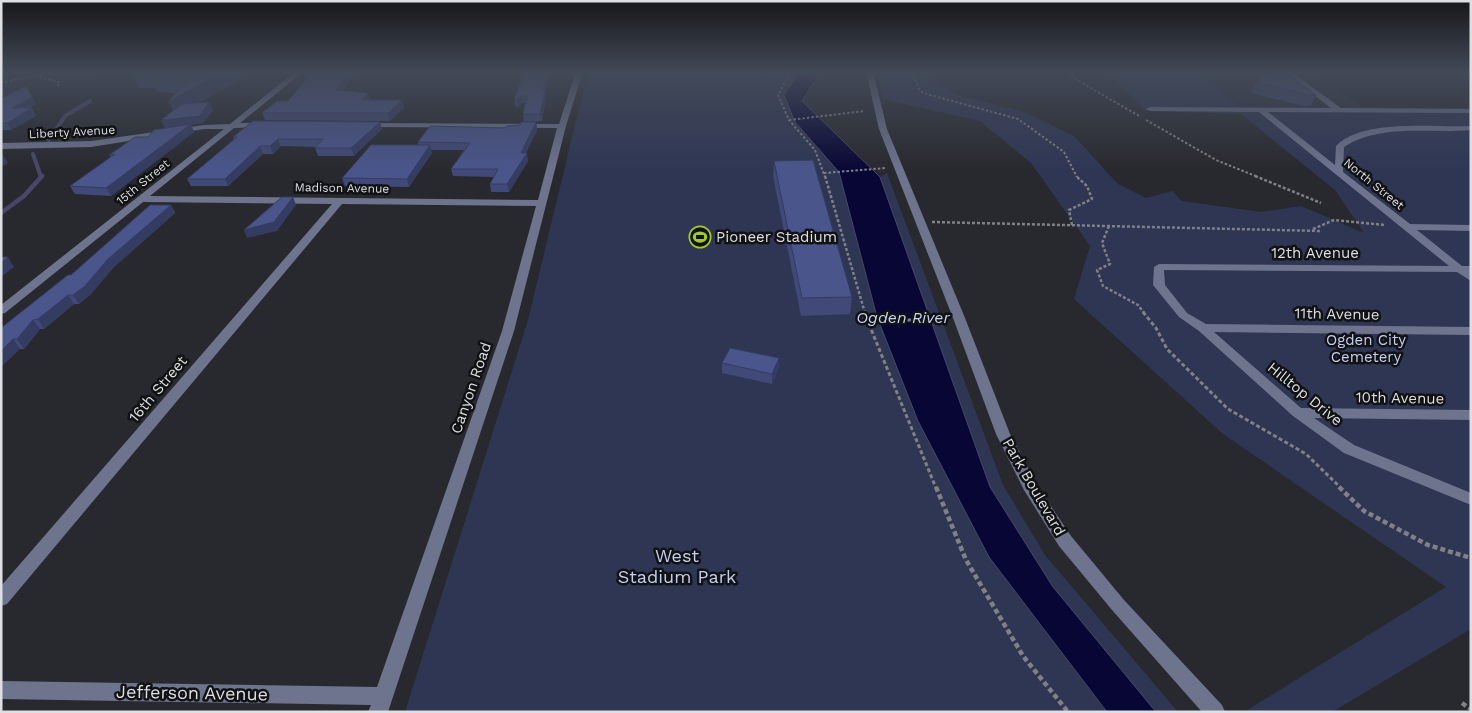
<svg xmlns="http://www.w3.org/2000/svg" width="1472" height="713" font-family="'Work Sans',sans-serif">
<style>
.built{fill:#2e303b}
.green{fill:#2f3654}
.water{fill:#080635;stroke:#484769}
.lines{fill:none;stroke-linecap:round;stroke-linejoin:round}
.stream-far1{stroke:#484769;stroke-width:4}
.stream{stroke:#484769;stroke-width:4.5}
.path-far3{stroke:#808185;stroke-width:2;stroke-dasharray:2.5 2;stroke-linecap:butt}
.path-far2{stroke:#808185;stroke-width:2.5;stroke-dasharray:3 2;stroke-linecap:butt}
.path-far1{stroke:#808185;stroke-width:3;stroke-dasharray:4 2.5;stroke-linecap:butt}
.path{stroke:#808185;stroke-width:4.5;stroke-dasharray:5 3;stroke-linecap:butt}
.minor{fill:#6e748e;fill-rule:evenodd}
.wall{fill:#404978}
.shaded-wall{fill:#343c62}
.building{fill:#4a558c;stroke:#343c62}
.labels{text-anchor:middle;stroke-width:5;stroke-linejoin:round;paint-order:stroke}
.far-street-label{font-size:12px;fill:#dedfe2;stroke:#111214}
.poi-label{font-size:15px;fill:#dedfe2;stroke:#111214;text-anchor:start}
.street-label{font-size:15px;fill:#dedfe2;stroke:#111214}
.park-label{font-size:15px;fill:#c5cef0;stroke:#111214}
.water-label{font-size:16px;font-style:italic;fill:#ccd4f6;stroke:#111214}
.near-park-label{font-size:18px;fill:#c5cef0;stroke:#111214}
.near-street-label{font-size:18px;fill:#dedfe2;stroke:#111214}
</style>
<rect width="100%" height="100%" fill="#28292e"/>
<path class="built" d="M1,71H98L77,85H31L1,101Z
M1195,71H1309L1362,107L1239,106Z"/>
<path class="green" d="M588,71H801L795,122L839,172L877,317L918,421L989,557L1107,712H405L528,320Z
M876,71H926L932,81L957,95L1024,112L1074,136L1118,184L1146,198L1172,191L1182,201L1261,212L1301,206L1364,233L1335,190L1241,114L1146,111L1106,71H1195L1239,106L1471,108V629L1332,712H1244L1446,587L1223,434L1074,299L1090,246L1031,163L980,121L883,99Z
M887,173L1003,485L1045,555L1178,712H1156L1053,587L990,487L880,177Z"/>
<path class="water" d="M800,71H821L802,101L880,177L990,487L1053,587L1156,712H1107L989,557L918,421L877,317L839,172L795,122L784,95Z"/>
<g class="lines">
<path class="stream-far1" d="M49,140L65,116L90,101
M33,154L41,177"/>
<path class="stream" d="M1,213L24,196L42,176"/>
<path class="path-far3" d="M45,71L39,77L59,82L58,86
M791,71L778,95L789,120L815,150L825,177
M912,71L919,89L923,93L1018,119L1064,152L1077,177
M1072,71V77L1141,117
M1,83L40,74
M789,120L865,111
M1146,120L1216,160L1258,177
M824,173L886,168"/>
<path class="path-far2" d="M825,176L865,313
M1255,176L1321,203
M932,222L1322,231
M1072,225L1069,210L1092,199L1087,186L1076,176
M1109,226L1102,243L1110,264L1097,270L1103,286L1138,305L1144,313
M1313,229L1334,220L1385,225"/>
<path class="path-far1" d="M864,312L936,488
M1143,312L1156,328L1167,349L1228,409L1306,454L1341,488
M868,321L946,319"/>
<path class="path" d="M936,487L966,560L1023,656L1068,712
M1339,487L1364,511L1428,545L1471,558
M1462,703L1471,709"/>
<path class="minor" d="M296,71H304L240,123H268V127L234,128L150,196L538,200L557,128L365,127L361,125L365,123L559,124L576,71H583L566,126L514,331L388,712H368L371,705L1,699V681L377,687L502,331L536,206L342,204L7,604L1,606V586L332,204L143,202L5,313L1,314V305L224,129H204L91,147L1,149V143L91,141L204,125L230,124Z
M866,71H873L887,129L965,318L1010,434L1038,487L1071,536L1124,600L1222,705L1225,712H1202L1112,610L1059,546L1024,490L996,434L953,318L879,129Z
M1282,71H1290L1341,108L1471,109V113L1268,112L1335,165L1336,146C1364,118 1433,128 1471,126V130C1428,134 1382,123 1344,147L1343,172L1410,224L1471,225V231L1417,230L1462,266H1471V281L1457,272L1164,270L1165,285L1187,313L1206,324L1471,327V335L1214,332L1301,408L1471,410V420L1314,418L1354,445L1471,493V505L1344,453L1293,416L1199,331L1179,317L1153,285L1154,267L1159,264L1449,266L1259,112L1150,111L1146,109L1150,107L1331,108Z"/>
</g>
<path class="wall" d="M313,71H356L342,91L368,93L370,100H402L404,108L390,121L265,120L262,113L288,101Z
M524,71H551L545,93L546,98L542,121L524,122L523,114L525,103H522L518,108L515,106L514,99L520,83V80Z
M133,74L250,75L197,103L213,110L203,123L191,125L194,132L111,196L75,194L70,186L111,157L109,155L148,137L177,127L173,111L169,101L176,93L157,92L155,88H139Z
M1256,82L1316,95L1311,106H1303L1251,93Z
M26,86L36,104L29,108H32L36,116L11,130H1V99Z
M380,122L382,129L354,156H318L315,148L316,147L281,146L273,154H263L228,186H191L187,179L234,140L233,137Z
M536,122L537,130L526,153L528,161L509,192H491L490,184L494,177L453,176L451,169L464,150H431L432,153L409,187L345,186L342,178L418,145V142Z
M774,161L852,297L850,314L801,316L773,176Z
M171,205L175,213L113,268L90,295L79,304H74L44,329H40L24,349H20L1,328L71,275Z
M779,358V368L772,384L722,373V363Z"/>
<path class="shaded-wall" d="M226,71H249L250,75L175,115L169,101Z
M349,71H356L338,98L336,90Z
M548,71H551V72L545,93L546,98L542,121L540,114L543,90Z
M368,93L370,100H362Z
M521,96L522,103L518,108L517,100Z
M32,97L36,104L16,115L12,108Z
M402,100L404,108L390,121L388,113Z
M209,102L213,110L203,123L191,125L194,132L111,196L106,188L165,128L161,120Z
M32,108L36,116L11,130L7,123Z
M380,122L382,129L354,156L351,148Z
M536,122L537,130L524,156L527,153L528,161L509,192L507,184L521,153Z
M278,139L281,146L273,154L270,146Z
M430,145L432,153L409,187L407,179Z
M260,146L263,154L228,186L225,179Z
M1,152L8,163L1,167Z
M293,197L296,205L277,231L247,238L244,230Z
M171,205L175,213L113,268L90,295L79,304L73,295L108,259Z
M8,257L14,267L1,277V263Z
M68,295L74,304L44,329L38,319Z
M33,320L40,329L24,349L17,339Z
M13,339L20,349L1,367V351Z
M779,358V368L772,384V374Z"/>
<path class="building" d="M138,71H226L169,101L187,79H151L158,74H133Z
M313,71H349L336,90L368,93L362,100H402L388,113H262L277,101H288Z
M524,71H548L543,90H545L540,114H523L527,96H521L517,100L514,99L522,80H520Z
M1270,72L1286,73L1316,95H1308L1256,82Z
M26,86L32,97L12,108H32L7,123H1V99Z
M209,102L200,116L161,120L182,104Z
M253,121L380,122L351,148H315L323,139H278L270,146H260L225,179H187L237,137H233Z
M521,122H536L521,153H527L507,184H490L498,169H451L470,143L418,142L430,126L505,128L507,126L520,125Z
M191,124L106,188L70,186L115,154L109,155L135,137H148L154,130Z
M371,145H430L407,179L342,178Z
M813,160L852,297L802,298L774,161Z
M282,197H293L274,222L244,230Z
M150,205H171L108,259L85,286L73,295H68L38,319L33,320L17,339H13L1,351V328L68,275H71Z
M1,257H8L1,263Z
M730,348L779,358L772,374L722,363Z"/>
<linearGradient id="sky" x2="0" y2="1"><stop stop-color="#161719"/><stop offset="0.42" stop-color="#424957"/><stop offset="1" stop-color="#424957" stop-opacity="0"/></linearGradient>
<rect width="1472" height="171" fill="url(#sky)"/>
<defs>
<g id="stadium-ring" transform="scale(1.125)"><circle r="9.5" fill="#111214" stroke="#a0c92b" stroke-width="1.5"/><path d="M0-5a6.5 5 0 1 0 0 10a6.5 5 0 1 0 0-10ZM-3.5-1.8h7v3.6h-7Z" fill="#a0c92b"/></g>
</defs>
<g fill-rule="evenodd">
<use href="#stadium-ring" x="700" y="237"/>
</g>
<g class="labels">
<g class="far-street-label">
<text transform="translate(72 132) rotate(-3)" y="4">Liberty Avenue</text>
<text transform="translate(143 182) rotate(-39)" y="4">15th Street</text>
<text transform="translate(1374 184) rotate(39)" y="4">North Street</text>
<text transform="translate(342 188) rotate(1)" y="4">Madison Avenue</text>
</g>
<g class="poi-label">
<text x="716" y="242">Pioneer Stadium</text>
</g>
<g class="street-label">
<text x="1315" y="258">12th Avenue</text>
<text transform="translate(1337 314) rotate(1)" y="5">11th Avenue</text>
<text transform="translate(471 388) rotate(-71)" y="5">Canyon Road</text>
<text transform="translate(158 389) rotate(-50)" y="5">16th Street</text>
<text transform="translate(1305 394) rotate(39)" y="5">Hilltop Drive</text>
<text transform="translate(1400 398) rotate(1)" y="5">10th Avenue</text>
<text transform="translate(1034 487) rotate(60)" y="5">Park Boulevard</text>
</g>
<g class="park-label">
<text x="1366" y="345">Ogden City<tspan x="1366" dy="17">Cemetery</tspan></text>
</g>
<g class="water-label">
<text x="903" y="323">Ogden River</text>
</g>
<g class="near-park-label">
<text x="677" y="562">West<tspan x="677" dy="21">Stadium Park</tspan></text>
</g>
<g class="near-street-label">
<text transform="translate(192 693) rotate(1)" y="6">Jefferson Avenue</text>
</g>
</g>
<rect width="1472" height="713" fill="none" stroke="#dedfe2" stroke-width="5"/>
</svg>
